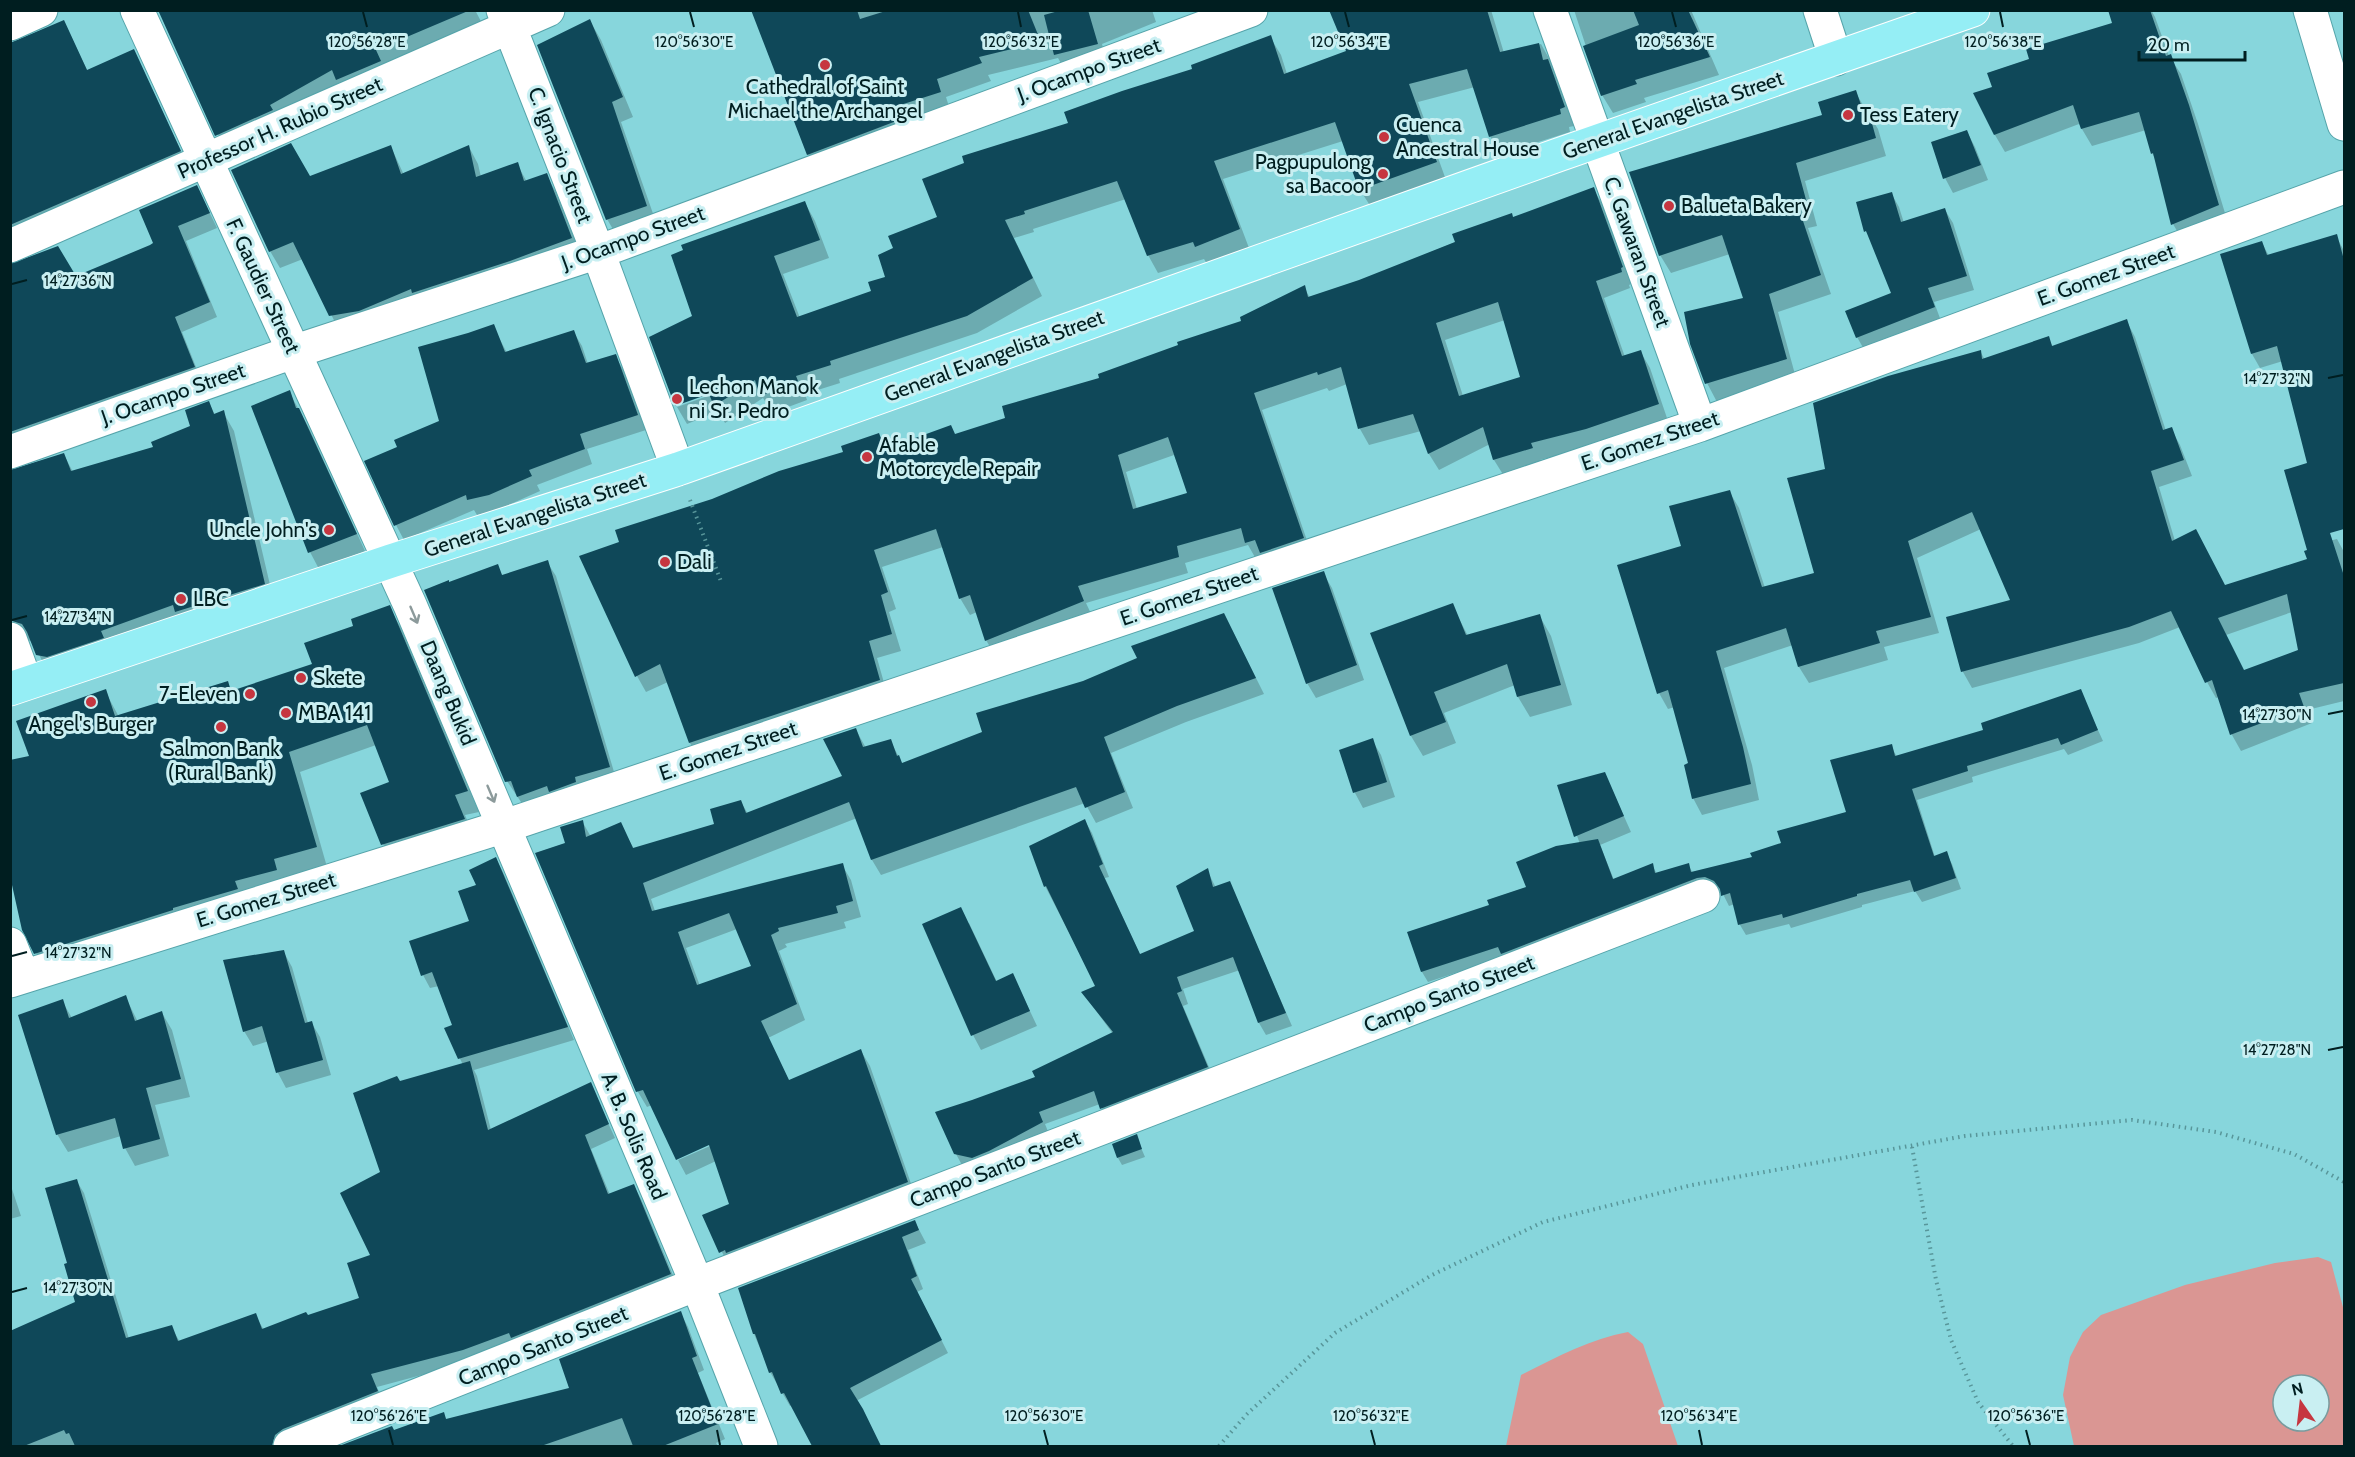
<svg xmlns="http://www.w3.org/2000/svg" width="2355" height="1457" font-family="Cabin,sans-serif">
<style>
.water{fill:#da9693;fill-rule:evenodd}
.shadow{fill:#0003;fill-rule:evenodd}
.building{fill:#0f4859;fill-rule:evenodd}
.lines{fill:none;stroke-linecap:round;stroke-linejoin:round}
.minor-casing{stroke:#55a4aa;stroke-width:35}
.major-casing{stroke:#fff;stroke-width:35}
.path{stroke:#58969a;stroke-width:4;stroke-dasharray:1.5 4.5;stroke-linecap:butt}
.minor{stroke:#fff;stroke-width:33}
.major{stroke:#95eef5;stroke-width:33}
.oneway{stroke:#8c9a9b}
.ticks{fill:none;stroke:#001e20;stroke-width:2}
.poi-dot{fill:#c63640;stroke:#c9eff2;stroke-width:2}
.labels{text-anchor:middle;stroke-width:6;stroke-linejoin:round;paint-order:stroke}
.street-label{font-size:21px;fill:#001e20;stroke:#c9eff2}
.poi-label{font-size:21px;fill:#001e20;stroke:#c9eff2;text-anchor:start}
.ticks-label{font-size:15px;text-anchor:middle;fill:#001e20;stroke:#c9eff2;stroke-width:6;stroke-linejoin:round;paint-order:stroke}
</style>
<rect width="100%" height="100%" fill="#87d6dc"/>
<path class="water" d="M2318,1257L2331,1262L2344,1311V1446H2074L2063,1395L2070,1357L2083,1332L2101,1315L2185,1285L2275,1263ZM2283,1385H2319V1421H2283Z
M1628,1332L1643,1344L1678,1446H1506L1521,1375C1555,1358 1590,1339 1628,1332Z"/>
<path class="shadow" d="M159,10H475L485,29L225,149Z
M752,10H1152L1156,22L1102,44L1107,62L1066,72L1058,58L988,75L991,81L946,97L950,110L818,172L808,154Z
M1330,10H1491L1504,53L1541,44L1551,62L1574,126L1569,127L1570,132L1500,154L1490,136L1475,87L1418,102L1446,180L1371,207L1360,190L1343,141L1223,179L1249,248L1207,264L1204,259L1158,273L1148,255L1126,199L1033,229L1034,232L1014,238L1042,296L977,333L839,379L840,383L805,394L807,400L772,413L763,398L725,423L719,411L687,424L677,407L716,393L715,390L677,404V407L651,338L694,316L805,203L815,221L829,258L783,274L800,318L873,292L887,278L895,249L1070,124L1270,37L1281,55L1287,74L1348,52Z
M1574,10H1691L1719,75L1644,98L1646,102L1613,113L1602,95Z
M2110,10H2151L2155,17L2169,56L2181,74L2198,124L2228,223L2183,241L2173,224L2157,162L2152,153L2146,130L2092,146L2079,124L2005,152L1995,135L1994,88L2031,59L2114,24Z
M590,21L601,40L633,117L621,122L657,225L618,238L607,219Z
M64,22L88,72L134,51L188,166L10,244V44Z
M1855,92L1878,129L1886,156L1805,181L1817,226L1808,228L1831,294L1778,312L1796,378L1717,402L1707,383L1745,299L1730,254L1671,273L1660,255L1824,116Z
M1967,132L1975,147L1988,180L1953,193L1945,178Z
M391,147L404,175L469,147L478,164L481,177L517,164L527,182L546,175L556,192L581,255L340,332L303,259L280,268L270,251L310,178Z
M1593,189L1603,205L1631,284L1629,285L1630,288L1604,298L1625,357L1640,351L1650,368L1668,421L1596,445L1540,460L1541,465L1504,476L1494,460L1490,444L1439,470L1429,454L1421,431L1369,445L1360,429L1347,384L1329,391L1327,388L1262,410L1312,555L1256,559L1248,545L1185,563L1188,573L1086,603L1093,618L996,657L986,640L977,612L970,615L960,598L943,547L882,567L896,609L889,612L901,651L877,658L888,697L700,759L690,743L668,682L646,692L637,676L621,543L712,500L845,453L879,435L887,450L956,436L1007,418L1243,322L1304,287L1310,298L1359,282L1513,218ZM1505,320L1522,378L1463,396L1445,340ZM1174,455L1189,494L1137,509L1126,472Z
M1891,193L1899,207L1904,223L1945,210L1953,223L1974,290L1934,302L1941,321L1865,351L1857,337L1893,294L1873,243L1866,231Z
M204,201L217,228L186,241L217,317L182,332L202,382L10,450V306L151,246Z
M2336,236L2344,251V498L2301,511L2309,464L2283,361L2260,368L2252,354L2262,243L2269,256Z
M2126,320L2135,337L2166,431L2171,429L2180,445L2192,476L2159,487L2175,541L2225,587L2309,560L2308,546L2337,539L2344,552V701L2307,710L2312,723L2241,751L2232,735L2219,697L2216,698L2207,682L2180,627L2139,643L1972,688L1963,672L1948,618L2012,601L1981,529L1917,558L1939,633L1884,647L1888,660L1809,683L1799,667L1793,645L1724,668L1752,765L1759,800L1702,815L1693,798L1690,765L1675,707L1668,709L1659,693L1683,547L1729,491L1739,508L1765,588L1816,574L1827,470L1980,351L1985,360L2048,338L2053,347ZM2292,612L2300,650L2244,672L2226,635Z
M493,326L507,353L573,331L582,346L588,364L615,356L624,371L646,430L587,449L592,464L537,485L540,491L497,510L477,515L474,510L404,540L396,525L399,448L440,422Z
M289,392L308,426L365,551L319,569L310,552L253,406Z
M209,403L215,415L223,412L234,431L274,602L48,673L33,642L25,639L14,620L64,455L73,472L155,448L192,427Z
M547,562L556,576L617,782L527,811L507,781L449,584L497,566L503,577Z
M1323,573L1332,588L1364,680L1316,698L1307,683Z
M1452,605L1468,636L1539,615L1551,636L1572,705L1530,717L1518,697L1515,685L1444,713L1456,743L1423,756L1411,736Z
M389,607L401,628L479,812L465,815L475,839L395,865L383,844L391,782L376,745L300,772L327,867L47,973L36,953L31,757L105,691L119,717L227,683L232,692L314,665L355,627Z
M1232,630L1264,694L1186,722L1111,753L1133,808L1096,823L1085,803L881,875L872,860L857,818L651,899L655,911L842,865L851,880L861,917L844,922L846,928L785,944L787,947L779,951L805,1020L768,1038L789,1081L861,1051L870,1066L916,1198L730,1268L704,1216L731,1205L716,1161L686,1175L678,1160L717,1143L652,1105L647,1107L638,1092L537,854L567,843L582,821L591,837L620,824L634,849L716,825L741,802L748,814L844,777L856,730L866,748L890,740L903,765L984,733L1083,682ZM737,929L753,967L700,986L686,948Z
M2080,691L2103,741L2068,755L2064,749L1972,777L1973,782L1917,800L1935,857L1946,853L1952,864L1961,889L1922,902L1915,891L1862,905V907L1791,928L1789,924L1746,935L1740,925L1735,904L1729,906L1722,892L1712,888L1428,982L1422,972L1409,932L1491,906L1528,888L1580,844L1559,786L1605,774L1631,832L1600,845L1614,880L1652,865L1657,874L1688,865L1693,873L1754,858L1847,813L1891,746L1897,757L1985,731Z
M1372,740L1381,755L1395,797L1363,808L1355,793L1341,751Z
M1085,821L1092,833L1109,877L1105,878L1140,955L1195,932L1207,870L1216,888L1229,882L1292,1026L1266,1035L1259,1023L1240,970L1183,989L1188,1004L1183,1006L1214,1079L1108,1120L1100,1104L1045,1124L1049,1134L963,1167L956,1154L1037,1077L1113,1034L1083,993L1097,987L1045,886Z
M496,859L503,872L574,1040L474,1070L477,1076L491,1130L590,1084L615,1138L591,1149L610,1195L634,1186L641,1199L678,1287L470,1362L377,1387L384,1404L284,1446H10V1430L77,1303L69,1264L76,1180L84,1193L129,1339L171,1327L180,1342L255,1315L264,1330L361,1299L372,1256L382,1173L400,1083L463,1065L446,1029L454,1026L439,986L430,988L423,975L471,922L478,886Z
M969,923L997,982L1013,975L1037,1026L981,1050L973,1035Z
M283,951L292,967L308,1023L311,1022L320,1037L331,1075L286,1088L278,1073L269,1041L253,1046L244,1031Z
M125,996L138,1022L162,1013L172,1030L190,1097L155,1105L169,1156L135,1166L125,1148L121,1136L68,1152L57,1134L62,1001L72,1018Z
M1136,1136L1145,1157L1122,1165L1118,1158Z
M10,1183L21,1216L10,1219Z
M915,1222L926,1243L908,1250L923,1289L917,1292L948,1353L856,1401L880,1446H814L792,1405L790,1406L770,1372L754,1334Z
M680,1312L688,1327L704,1370L698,1373L725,1439L716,1443L718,1446H347L443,1414L447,1420L571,1389Z"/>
<path class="building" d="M158,10H468V11L376,50L381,61L336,80L332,70L270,105L273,110L215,136Z
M751,10H857L860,19L889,10H1028L1041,42L979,57L982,63L937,79L941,92L894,107L899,120L807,155Z
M1062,10H1088L1098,44L1054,55L1044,15Z
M1329,10H1487L1500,52L1539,43L1543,60L1548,59L1565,107L1560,109L1561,114L1489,137L1467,69L1409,84L1437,162L1359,190L1335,122L1214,161L1240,229L1195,247L1193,242L1147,256L1117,181L1024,211L1025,214L1005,220L1033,278L967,316L830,361L831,365L796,376L798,381L760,396L755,380L714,406L709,394L675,406L649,337L692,316L671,255L683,250L681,245L805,201L820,240L774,256L797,317L871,291L868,282L885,277L878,255L893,248L888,236L937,217L922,179L964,163L962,156L1068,123L1064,112L1122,91L1192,69L1191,65L1271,35L1284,74L1346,51Z
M1633,10H1688L1710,57L1635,80L1637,84L1601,96L1583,46L1639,25Z
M2108,10H2150L2166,56L2171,54L2189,105L2219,205L2171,225L2153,153L2151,154L2139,112L2081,129L2073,105L1994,135L1973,93L1992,87L1987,73L2029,59L2026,49L2112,23Z
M590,19L623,97L612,102L647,206L606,220L537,45Z
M64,20L87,70L134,49L181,151L10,225V43Z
M1856,90L1863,111L1868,109L1876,138L1796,163L1808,207L1799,209L1821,275L1769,294L1787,359L1705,384L1690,344L1684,312L1743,298L1722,235L1659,256L1629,172L1822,115L1818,102Z
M1967,130L1981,165L1943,179L1931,142Z
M291,143L310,176L391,145L401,174L469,145L476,177L518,162L524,181L547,173L572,238L507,262L412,293L411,289L359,311L329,316L293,242L269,252L231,170Z
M197,185L210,213L178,226L210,302L175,317L195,367L10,432V264L58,246L76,276L150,245L153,243L139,210Z
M1594,187L1623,267L1621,268L1622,272L1596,281L1622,356L1641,350L1659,404L1586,429L1531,443L1533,448L1493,460L1483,427L1428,454L1413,414L1358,429L1341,367L1318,375L1317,372L1254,393L1304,538L1260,553L1255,540L1245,543L1241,528L1177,546L1179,557L1078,586L1084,601L985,641L970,595L959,599L936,529L874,550L888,592L881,595L892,634L869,641L880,680L689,743L660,664L635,677L579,556L619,542L615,530L712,499L779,471L843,452L841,446L879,433L885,449L951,425L955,434L1005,418L1002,406L1099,378L1098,374L1178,345L1177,342L1241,321L1240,317L1305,285L1308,297L1359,280L1455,242L1452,234L1512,213L1513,217ZM1498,302L1520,377L1459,396L1436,323ZM1168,437L1187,493L1133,509L1118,455Z
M1892,192L1901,222L1945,208L1967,276L1928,288L1935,307L1856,338L1845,311L1891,293L1866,231L1864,232L1856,202Z
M2337,234L2344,260V529L2330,533L2344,576V683L2299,693L2304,707L2230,735L2212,680L2205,683L2171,611L2129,627L1961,672L1946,617L2010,600L1972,512L1908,541L1931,617L1876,631L1880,643L1798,667L1786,628L1716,651L1743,747L1751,784L1692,799L1684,765L1688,763L1668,690L1657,694L1617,565L1681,546L1669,506L1730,490L1762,587L1814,573L1787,478L1825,469L1813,403L1888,376L1981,350L1982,359L2049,336L2052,346L2127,319L2163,430L2172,427L2184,460L2151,471L2172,541L2196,529L2225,585L2307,559L2304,551L2307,550L2284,470L2307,463L2277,346L2251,354L2220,254L2262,241L2267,255ZM2287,594L2298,650L2244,670L2218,618Z
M494,324L505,352L574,330L586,363L616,354L638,415L580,434L585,449L529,470L532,476L489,495L467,500L466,495L394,526L364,461L397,447L394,440L439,421L418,347L468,333Z
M290,390L296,408H299L357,534L308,553L251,406Z
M209,401L214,414L224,410L265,584L175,612L173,605L101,631L104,638L47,657L36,655L27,632L22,624L12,621L10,615V470L64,453L71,471L153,447L151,442L190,426L185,410Z
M548,560L610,767L575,777L576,782L549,792L547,786L517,797L511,781L505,782L424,590L449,580V582L498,564L502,575Z
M1324,571L1357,665L1306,684L1272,588Z
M1453,603L1466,635L1540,614L1561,685L1517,697L1507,664L1434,692L1446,722L1410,736L1370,633Z
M390,605L468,791L455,795L465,819L381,845L360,793L389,782L367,725L289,752L317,847L274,859L277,870L235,881L238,889L173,908V910L34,954L22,930L10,876V760L29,756L16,721L106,689L115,716L228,681L231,691L312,664L304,643L353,626L351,619Z
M1224,613L1256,678L1177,706L1104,737L1125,792L1085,808L1076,787L871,860L849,802L643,883L652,911L843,863L853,901L836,906L838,913L778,928L779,931L771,935L797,1004L761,1021L789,1080L861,1049L908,1182L726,1253L725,1250L719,1253L702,1215L729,1204L709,1145L676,1160L643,1090L636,1092L535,853L565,843L560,827L583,820L586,837L621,822L633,848L714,824L710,809L741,800L746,813L842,776L823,739L856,728L863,747L891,739L897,756L899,755L902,763L982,732L976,713L1083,681L1137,658L1131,646ZM729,913L751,966L697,985L678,932Z
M2081,689L2098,730L2061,745L2058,738L1967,766L1968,771L1912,789L1934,856L1947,851L1956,878L1914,892L1910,880L1857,894V896L1783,918L1782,914L1738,925L1730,893L1721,896L1720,889L1714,881L1705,877L1697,878L1501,954L1498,947L1421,972L1407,932L1489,905L1487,900L1526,887L1516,862L1556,846L1598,839L1613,879L1653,863L1655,873L1689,863L1691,872L1752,857L1750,853L1781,843L1777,831L1846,812L1830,760L1892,744L1895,756L1983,730L1981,723Z
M1373,738L1387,782L1353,793L1339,750Z
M1605,772L1624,816L1574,837L1557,785Z
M1085,819L1103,864L1099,866L1140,954L1194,931L1176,886L1208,868L1213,887L1230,881L1286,1013L1258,1023L1233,957L1177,977L1182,991L1177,993L1208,1067L1100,1109L1094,1091L1039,1112L1043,1122L989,1151L972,1158L954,1154L935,1112L972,1100L1035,1077L1032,1071L1113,1032L1081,992L1095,986L1046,886L1044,887L1029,846Z
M496,857L568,1027L458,1059L444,1028L452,1025L432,972L421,976L409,941L469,921L458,891L476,885L469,870Z
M961,907L996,981L1013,973L1030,1011L971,1036L922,924Z
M284,950L305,1023L312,1021L323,1060L276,1073L262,1026L243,1032L223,960Z
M126,995L135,1021L162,1011L181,1079L146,1088L160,1139L123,1149L115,1118L56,1135L18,1015L63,999L69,1018Z
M470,1061L488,1130L591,1082L609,1124L585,1135L608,1194L634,1184L671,1274L511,1338L509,1333L463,1350L371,1374L378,1391L283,1429L275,1435L272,1446H75L69,1433L66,1434L64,1430L24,1446H10V1331L75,1302L64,1264L67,1263L45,1188L77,1179L126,1338L172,1325L178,1341L256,1313L262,1329L306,1312L308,1315L359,1298L347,1263L370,1255L340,1193L380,1172L353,1093L397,1076L400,1081Z
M1137,1134L1142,1149L1117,1158L1112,1144Z
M915,1220L919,1230L902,1237L917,1276L911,1279L942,1340L850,1388L863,1409L881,1446H812L784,1393L781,1394L772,1372L769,1373L755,1334H753L738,1288Z
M681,1311L697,1356L692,1358L718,1424L663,1446H633L622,1418L541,1446H339L392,1426L394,1430L444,1412L446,1419L569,1388L559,1359Z"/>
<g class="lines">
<g class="minor-casing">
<path id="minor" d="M137,10L410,605L697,1284L761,1446
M503,10L598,252L678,469
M1550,10L1700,425
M1820,10L1836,59
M2310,10L2344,124
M10,24L41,10
M10,246L548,10
M10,452L293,352L598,252L1251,10
M10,639L26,683
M10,944L23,976
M10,981L505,826L1700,425L2344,187
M290,1446L697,1284L1703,896"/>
</g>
<g class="major-casing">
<path id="major" d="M10,689L391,561L678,469L1558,155L1973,10"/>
</g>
<path class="path" d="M690,500L722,584
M1912,1147L1936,1280L1951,1340L1978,1402L2013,1446
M1219,1446L1246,1415L1335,1333L1432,1275L1543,1222L1692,1185L1965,1136L2132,1120L2216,1132L2294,1154L2344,1182"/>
<use href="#minor" class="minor"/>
<use href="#major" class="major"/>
</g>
<defs><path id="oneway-shaft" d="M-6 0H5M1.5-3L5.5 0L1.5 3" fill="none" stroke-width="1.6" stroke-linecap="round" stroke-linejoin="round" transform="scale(1.5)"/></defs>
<g class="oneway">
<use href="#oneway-shaft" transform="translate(414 615) rotate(67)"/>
<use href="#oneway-shaft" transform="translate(491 794) rotate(67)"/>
</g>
<path class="ticks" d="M363,12L367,27M690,12L694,27M1018,12L1021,27M1345,12L1349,27M1672,12L1676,27M2000,12L2003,27M12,284L27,280M2328,378L2343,375M12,620L27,616M2328,714L2343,711M12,956L27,952M2328,1050L2343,1047M12,1292L27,1288M389,1430L393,1445M717,1430L720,1445M1044,1430L1048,1445M1371,1430L1375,1445M1699,1430L1702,1445M2026,1430L2030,1445"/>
<g class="poi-dot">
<circle cx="825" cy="65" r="6"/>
<circle cx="1848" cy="115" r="6"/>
<circle cx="1384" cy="137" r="6"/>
<circle cx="1383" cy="174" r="6"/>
<circle cx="1669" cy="206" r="6"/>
<circle cx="677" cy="399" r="6"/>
<circle cx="867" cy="457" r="6"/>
<circle cx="329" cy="530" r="6"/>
<circle cx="665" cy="562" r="6"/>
<circle cx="181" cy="599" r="6"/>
<circle cx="301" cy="678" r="6"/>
<circle cx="250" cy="694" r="6"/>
<circle cx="91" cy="702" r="6"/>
<circle cx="286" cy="713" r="6"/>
<circle cx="221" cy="727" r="6"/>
</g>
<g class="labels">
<g class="street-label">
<text transform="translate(1089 70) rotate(-20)" y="7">J. Ocampo Street</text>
<text transform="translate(1673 115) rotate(-19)" y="7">General Evangelista Street</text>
<text transform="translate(280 128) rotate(-24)" y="7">Professor H. Rubio Street</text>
<text transform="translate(560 155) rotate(69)" y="7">C. Ignacio Street</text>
<text transform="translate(633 238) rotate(-20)" y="7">J. Ocampo Street</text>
<text transform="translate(1637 252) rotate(70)" y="7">C. Gawaran Street</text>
<text transform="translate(2106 275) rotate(-20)" y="7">E. Gomez Street</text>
<text transform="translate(263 286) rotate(65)" y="7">F. Gaudier Street</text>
<text transform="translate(994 356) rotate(-20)" y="7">General Evangelista Street</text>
<text transform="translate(173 394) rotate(-19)" y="7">J. Ocampo Street</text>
<text transform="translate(1650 441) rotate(-19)" y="7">E. Gomez Street</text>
<text transform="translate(535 515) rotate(-18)" y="7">General Evangelista Street</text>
<text transform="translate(1189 596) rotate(-19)" y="7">E. Gomez Street</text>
<text transform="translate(448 693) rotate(67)" y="7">Daang Bukid</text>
<text transform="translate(728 751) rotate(-19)" y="7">E. Gomez Street</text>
<text transform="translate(266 900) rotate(-17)" y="7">E. Gomez Street</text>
<text transform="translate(1449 994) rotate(-21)" y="7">Campo Santo Street</text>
<text transform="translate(634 1136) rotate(67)" y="7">A. B. Solis Road</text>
<text transform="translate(995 1169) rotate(-21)" y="7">Campo Santo Street</text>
<text transform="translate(543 1346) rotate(-22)" y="7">Campo Santo Street</text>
</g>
<g class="poi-label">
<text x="825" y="94" text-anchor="middle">Cathedral of Saint<tspan x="825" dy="24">Michael the Archangel</tspan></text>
<text x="1860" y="122">Tess Eatery</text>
<text x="1396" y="132">Cuenca<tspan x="1396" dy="24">Ancestral House</tspan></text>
<text x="1371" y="169" text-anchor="end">Pagpupulong<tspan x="1371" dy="24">sa Bacoor</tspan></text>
<text x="1681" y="213">Balueta Bakery</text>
<text x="689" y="394">Lechon Manok<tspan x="689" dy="24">ni Sr. Pedro</tspan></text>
<text x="879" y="452">Afable<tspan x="879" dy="24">Motorcycle Repair</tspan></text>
<text x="317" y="537" text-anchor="end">Uncle John's</text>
<text x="677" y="569">Dali</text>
<text x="193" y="606">LBC</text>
<text x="313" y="685">Skete</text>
<text x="238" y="701" text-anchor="end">7-Eleven</text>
<text x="298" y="720">MBA 141</text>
<text x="91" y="731" text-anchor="middle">Angel's Burger</text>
<text x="221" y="756" text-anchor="middle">Salmon Bank<tspan x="221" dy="24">(Rural Bank)</tspan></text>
</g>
</g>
<g class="ticks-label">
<text x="367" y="47">120°56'28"E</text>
<text x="694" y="47">120°56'30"E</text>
<text x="1021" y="47">120°56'32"E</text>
<text x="1349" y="47">120°56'34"E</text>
<text x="2003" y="47">120°56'38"E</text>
<text x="1676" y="47">120°56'36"E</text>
<text x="78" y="286">14°27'36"N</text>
<text x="2277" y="384">14°27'32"N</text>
<text x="78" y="622">14°27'34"N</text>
<text x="2277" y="720">14°27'30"N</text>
<text x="78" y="958">14°27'32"N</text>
<text x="2277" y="1055">14°27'28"N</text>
<text x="78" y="1293">14°27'30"N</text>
<text x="389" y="1421">120°56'26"E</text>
<text x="717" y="1421">120°56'28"E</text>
<text x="1044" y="1421">120°56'30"E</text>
<text x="1371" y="1421">120°56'32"E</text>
<text x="1699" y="1421">120°56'34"E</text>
<text x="2026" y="1421">120°56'36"E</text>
</g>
<rect width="2355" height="1457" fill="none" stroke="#001e20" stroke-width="24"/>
<g transform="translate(2301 1403) rotate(346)"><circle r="28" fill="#c9eff2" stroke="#799b9e" stroke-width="1.5"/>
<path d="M0-4.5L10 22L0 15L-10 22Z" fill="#c63640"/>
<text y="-9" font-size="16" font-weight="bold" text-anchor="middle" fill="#001e20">N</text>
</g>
<path d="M2139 51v9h106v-9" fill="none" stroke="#001e20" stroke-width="3"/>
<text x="2148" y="51" font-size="18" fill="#001e20" stroke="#c9eff2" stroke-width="4.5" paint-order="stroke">20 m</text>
</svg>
